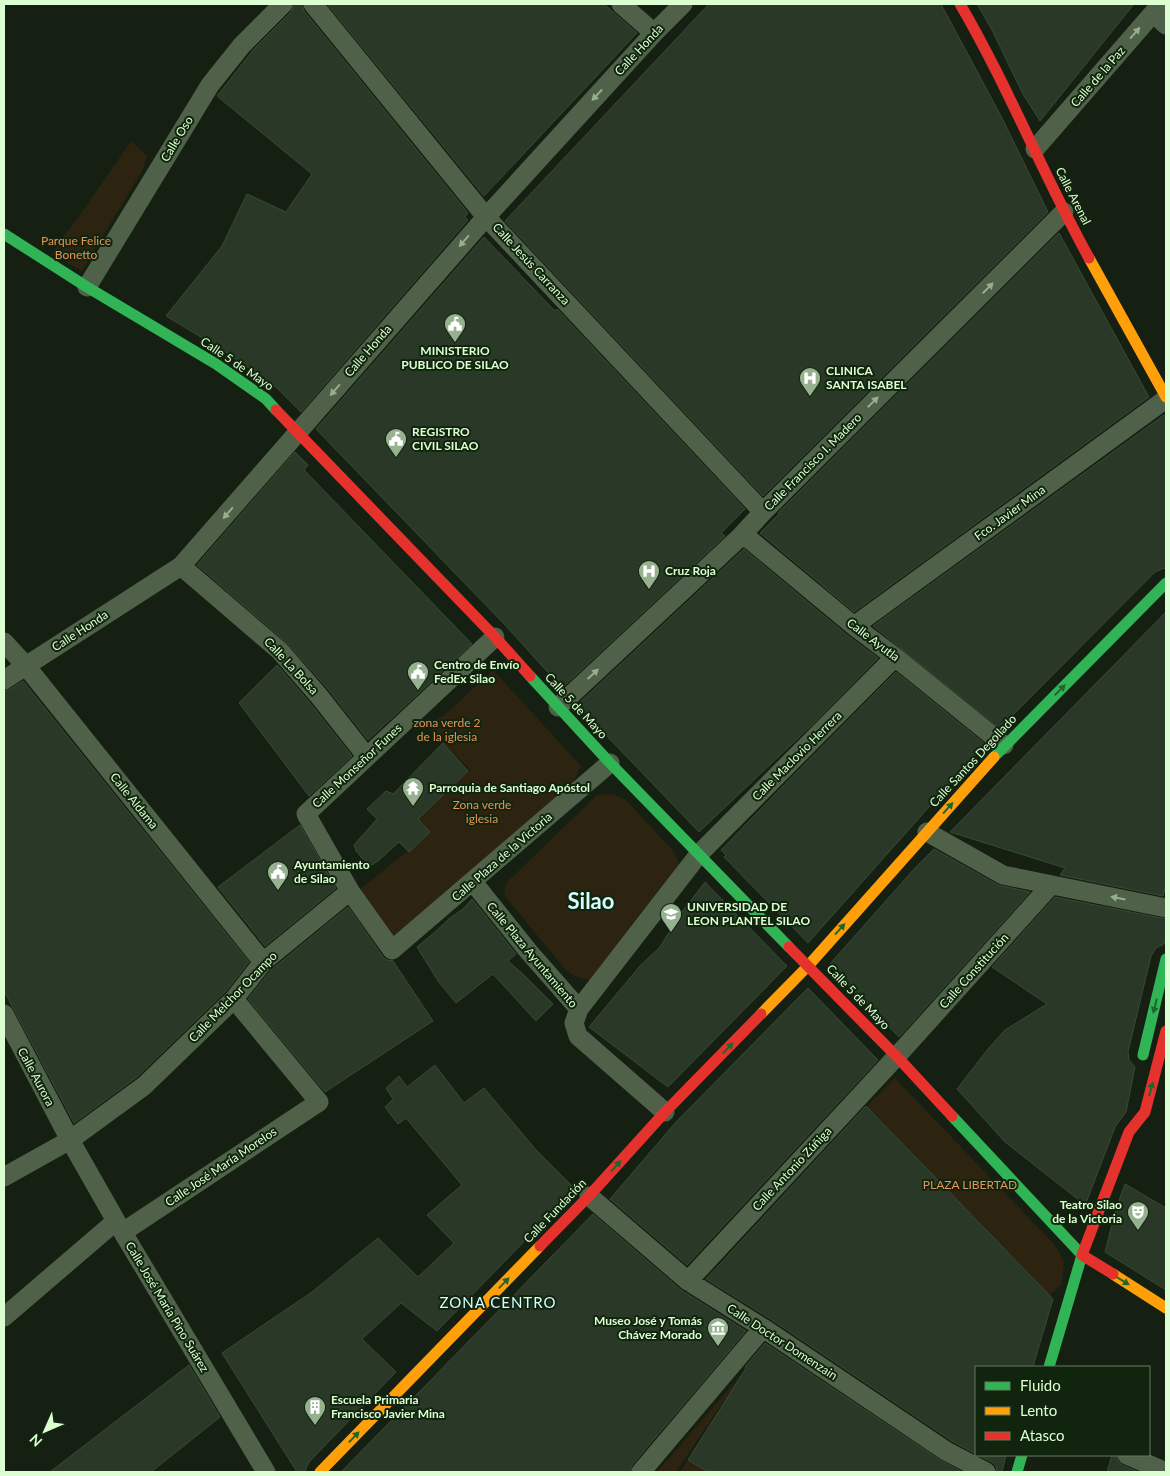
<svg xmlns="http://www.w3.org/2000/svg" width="1170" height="1476" font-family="Lato,sans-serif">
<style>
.green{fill:#2c2310}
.building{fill:#2a3828;stroke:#394a35}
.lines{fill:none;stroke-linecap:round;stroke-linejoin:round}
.street{stroke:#4f6148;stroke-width:19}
.fast{stroke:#30b455;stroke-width:11}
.slow{stroke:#ff9f0a;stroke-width:11}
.jam{stroke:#e5322d;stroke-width:11}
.oneway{fill:#96b08d}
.oneway2{fill:#1f652e}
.labels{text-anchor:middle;stroke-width:4;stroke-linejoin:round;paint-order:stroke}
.street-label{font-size:12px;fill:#dcffd2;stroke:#11250e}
.park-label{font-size:12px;fill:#e59358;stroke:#11250e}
.poi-label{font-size:12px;font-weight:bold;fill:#dcffd2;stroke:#11250e;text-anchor:start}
.quarter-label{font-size:15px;letter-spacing:1px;fill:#d4feff;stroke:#11250e}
.town-label{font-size:22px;font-weight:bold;fill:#d4feff;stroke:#11250e}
</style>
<rect width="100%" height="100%" fill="#152013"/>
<path class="green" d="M131,141L147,156L142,171L82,271L52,254L65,234L75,222Z
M493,670L581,766L570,789L392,940L359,890L430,833L418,819L468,771L471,770L426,726L448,712Z
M612,794L626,800L675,853L680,866L593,980L578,978L565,969L504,895L506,883L597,795Z
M895,1078L1054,1244L1064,1261L1062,1284L1049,1296L867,1106Z
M742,1374L676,1472H657Z
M688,1460L708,1472H680Z"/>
<path class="building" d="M294,4H302L304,11L468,213L465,217L468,220L301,412L275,386L224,351L166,316L222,246L247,194L286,212L312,174L217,96L254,49L291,12Z
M327,4H604L637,33L484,196Z
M709,4H941L1002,118L1048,212L763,496L505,221Z
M977,4H1134L1040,121L1023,94L991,28Z
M1059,233L1149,397L854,612L760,533L779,514L778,513Z
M484,237L555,311L557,309L745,509L721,533L725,536L562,688L506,626L316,429Z
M1164,415L1166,418V568L1162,569L1155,572L1000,728L873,626Z
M295,452L308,465L304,470L472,644L368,740L328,689L288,644L197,565Z
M744,549L847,635L878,658L814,723L699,832L577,705Z
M1166,612V884L1163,896L1060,875L1065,868L950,832Z
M277,665L310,703L352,756L309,796L239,703Z
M896,672L985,744L808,943L724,857L726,855L721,850L784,785Z
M23,681L249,962L226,991L137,1077L74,1123L4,991V691L10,689Z
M443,743L468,771L418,819L430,832L409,852L399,842L379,860L372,865L362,858L356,851L354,845L377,819L367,809L386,791L393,794Z
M300,825L336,888L265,946L218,887Z
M934,849L998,885L1030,892L899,1037L829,965L915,868Z
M705,882L787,966L668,1087L589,1027L640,966L660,947L679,916Z
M1055,897L1166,919V934L1164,944L1156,948L1151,956L1128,1052L1129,1060L1135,1067L1126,1112L1115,1127L1086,1203L1084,1204L1005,1142L957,1089L988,1049L1005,1030L1047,1004L992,967Z
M472,899L516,954L508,961L524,975L553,1004L536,1021L493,974L456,1003L438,981L417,947L435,932L450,918L463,909Z
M348,907L383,957L387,960L393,961L433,1021L325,1092L248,999L271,970Z
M808,988L878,1060L687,1265L610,1199L676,1122Z
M435,1065L464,1103L484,1088L537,1151L575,1189L437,1331L401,1303L362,1339L396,1372L309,1462L306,1468L305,1472H297L222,1353L312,1292L378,1238L418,1277L454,1243L427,1215L462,1185L406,1118L398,1124L385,1107L393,1099L386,1088L399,1076L407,1087Z
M866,1106L1053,1299L1034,1363V1367H976V1454L952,1441L769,1318L706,1279Z
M1125,1184L1166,1208V1290L1105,1252L1116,1209Z
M593,1214L681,1290L746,1331L632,1465L630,1472H341Z
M765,1343L940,1460L962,1472H708L688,1460L746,1368L745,1367Z
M189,1365L220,1417L151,1472H50Z
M977,1455H1006L1002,1472H997L996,1466L992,1462Z
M1112,1455H1116L1118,1461L1122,1465L1138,1472H1107Z"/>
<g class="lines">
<path class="street" d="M313,4L486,217L763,512
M621,4L654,33
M1153,13L1166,25
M1035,149L1161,4
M87,287L210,85L242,45L283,4
M740,537L749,539L854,626L895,657L1004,745
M181,566L280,651L319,696L367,757
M854,626L1166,399
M495,637L306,814L350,891L392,950L610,763
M4,642L26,666L263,962
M4,680L181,566L486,217L654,33L683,4
M558,707L740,537L763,512L1064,212
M927,832L1003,875L1166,908
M473,882L529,952L579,1009L574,1023L578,1036L665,1112
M579,1009L699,854L895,657
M4,1014L70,1140L116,1221L266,1472
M4,1177L70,1140L144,1086L234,999L263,962L350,891
M589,1196L688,1281L763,1328L946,1451L986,1472
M123,1232L319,1102L234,999
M688,1281L897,1056L1051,885
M4,1317L116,1221
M1127,1455L1166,1472
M641,1472L763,1328"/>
<path class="fast" d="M4,234L87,287L216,364L266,399L276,410
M530,676L610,763L789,947
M994,757L1166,583
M1143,1055L1166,959
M952,1116L1082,1255L1049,1367
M1017,1472L1022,1455"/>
<path class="slow" d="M1089,258L1166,397
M761,1014L808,966L994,757
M1113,1274L1166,1308
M320,1472L540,1246"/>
<path class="jam" d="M960,4C1008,86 1043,175 1089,258
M276,410L495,637L530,676
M789,947L902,1062L952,1116
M540,1246L589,1196L665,1112L761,1014
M1113,1274L1082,1255L1129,1132L1145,1112L1166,1031"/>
</g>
<defs><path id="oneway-solid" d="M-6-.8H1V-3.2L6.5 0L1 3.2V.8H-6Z" transform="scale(1.25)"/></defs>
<g class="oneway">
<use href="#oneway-solid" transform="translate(1135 33) rotate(-49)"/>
<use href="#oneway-solid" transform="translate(597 95) rotate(133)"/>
<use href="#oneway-solid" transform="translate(464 241) rotate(131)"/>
<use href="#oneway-solid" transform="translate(988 288) rotate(-45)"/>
<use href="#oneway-solid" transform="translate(335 390) rotate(131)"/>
<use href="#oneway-solid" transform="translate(873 402) rotate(-45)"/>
<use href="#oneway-solid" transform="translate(228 513) rotate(131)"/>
<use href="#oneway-solid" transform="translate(593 674) rotate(-43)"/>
<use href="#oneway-solid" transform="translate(1118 898) rotate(-169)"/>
</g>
<g class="oneway2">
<use href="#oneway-solid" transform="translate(1060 690) rotate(-45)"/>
<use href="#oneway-solid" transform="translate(948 808) rotate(-48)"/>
<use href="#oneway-solid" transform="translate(840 929) rotate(-48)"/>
<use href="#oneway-solid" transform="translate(1155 1006) rotate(104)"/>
<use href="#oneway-solid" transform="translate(728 1048) rotate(-46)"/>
<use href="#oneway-solid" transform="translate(1151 1089) rotate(-75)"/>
<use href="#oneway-solid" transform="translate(616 1166) rotate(-48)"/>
<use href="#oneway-solid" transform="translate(1123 1281) rotate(32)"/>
<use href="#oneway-solid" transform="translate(504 1283) rotate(-46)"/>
<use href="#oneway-solid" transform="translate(354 1437) rotate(-46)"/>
</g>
<defs>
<g id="civic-pin" transform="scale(1.125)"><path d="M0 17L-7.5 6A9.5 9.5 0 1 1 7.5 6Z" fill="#96b18f" stroke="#11250e"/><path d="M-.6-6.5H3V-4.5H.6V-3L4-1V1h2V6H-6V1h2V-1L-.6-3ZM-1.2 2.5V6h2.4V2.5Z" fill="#fff"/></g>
<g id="hospital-pin" transform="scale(1.125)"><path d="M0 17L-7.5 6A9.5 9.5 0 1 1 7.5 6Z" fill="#96b18f" stroke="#11250e"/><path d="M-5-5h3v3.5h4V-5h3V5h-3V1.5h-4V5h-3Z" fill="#fff"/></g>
<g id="temple-pin" transform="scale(1.125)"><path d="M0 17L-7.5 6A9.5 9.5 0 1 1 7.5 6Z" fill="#96b18f" stroke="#11250e"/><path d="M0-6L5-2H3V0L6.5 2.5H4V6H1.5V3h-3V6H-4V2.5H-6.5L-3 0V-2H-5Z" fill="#fff"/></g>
<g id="university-pin" transform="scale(1.125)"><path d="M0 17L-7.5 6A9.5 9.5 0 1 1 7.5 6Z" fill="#96b18f" stroke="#11250e"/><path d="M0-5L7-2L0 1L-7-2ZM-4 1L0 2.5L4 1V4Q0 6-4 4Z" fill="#fff"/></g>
<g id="theatre-pin" transform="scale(1.125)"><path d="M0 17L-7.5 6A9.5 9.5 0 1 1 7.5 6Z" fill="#96b18f" stroke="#11250e"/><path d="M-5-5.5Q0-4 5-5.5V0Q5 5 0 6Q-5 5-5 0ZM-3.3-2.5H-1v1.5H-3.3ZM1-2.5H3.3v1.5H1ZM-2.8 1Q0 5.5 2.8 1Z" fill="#fff"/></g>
<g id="museum-pin" transform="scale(1.125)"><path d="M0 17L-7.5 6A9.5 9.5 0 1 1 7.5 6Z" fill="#96b18f" stroke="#11250e"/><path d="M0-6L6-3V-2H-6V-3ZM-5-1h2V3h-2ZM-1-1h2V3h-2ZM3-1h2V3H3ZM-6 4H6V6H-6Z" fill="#fff"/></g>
<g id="building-pin" transform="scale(1.125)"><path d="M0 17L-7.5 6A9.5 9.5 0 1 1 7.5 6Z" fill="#96b18f" stroke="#11250e"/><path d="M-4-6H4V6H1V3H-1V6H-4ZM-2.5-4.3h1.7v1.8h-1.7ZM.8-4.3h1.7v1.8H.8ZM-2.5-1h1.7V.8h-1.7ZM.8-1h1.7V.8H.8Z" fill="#fff"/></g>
</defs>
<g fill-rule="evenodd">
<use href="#civic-pin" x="455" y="324"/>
<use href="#hospital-pin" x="810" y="378"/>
<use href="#civic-pin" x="396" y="439"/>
<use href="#hospital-pin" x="649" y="571"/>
<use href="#civic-pin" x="418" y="672"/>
<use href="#temple-pin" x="413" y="788"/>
<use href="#civic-pin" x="278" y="872"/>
<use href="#university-pin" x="671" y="914"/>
<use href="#theatre-pin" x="1138" y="1212"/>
<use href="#museum-pin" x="718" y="1328"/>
<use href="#building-pin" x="315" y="1407"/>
</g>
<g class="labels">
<g class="street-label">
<text transform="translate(639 50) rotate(-47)" y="4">Calle Honda</text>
<text transform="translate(1098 77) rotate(-49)" y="4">Calle de la Paz</text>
<text transform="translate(177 139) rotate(-59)" y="4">Calle Oso</text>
<text transform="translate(1073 196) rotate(63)" y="4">Calle Arenal</text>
<text transform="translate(531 264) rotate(47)" y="4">Calle Jesús Carranza</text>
<text transform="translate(368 351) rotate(-49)" y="4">Calle Honda</text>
<text transform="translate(237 364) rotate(34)" y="4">Calle 5 de Mayo</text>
<text transform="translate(813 462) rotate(-45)" y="4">Calle Francisco I. Madero</text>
<text transform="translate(1010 513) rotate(-36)" y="4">Fco. Javier Mina</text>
<text transform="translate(80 631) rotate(-33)" y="4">Calle Honda</text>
<text transform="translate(873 640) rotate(37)" y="4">Calle Ayutla</text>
<text transform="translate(291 666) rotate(47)" y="4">Calle La Bolsa</text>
<text transform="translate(576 706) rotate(47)" y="4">Calle 5 de Mayo</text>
<text transform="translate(797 756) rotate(-45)" y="4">Calle Maclovio Herrera</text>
<text transform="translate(973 761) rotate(-47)" y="4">Calle Santos Degollado</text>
<text transform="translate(357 766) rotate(-43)" y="4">Calle Monseñor Funes</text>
<text transform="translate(134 801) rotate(51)" y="4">Calle Aldama</text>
<text transform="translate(502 857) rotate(-41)" y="4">Calle Plaza de la Victoria</text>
<text transform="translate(532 955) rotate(50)" y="4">Calle Plaza Ayuntamiento</text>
<text transform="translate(974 971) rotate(-48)" y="4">Calle Constitución</text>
<text transform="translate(233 997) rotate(-46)" y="4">Calle Melchor Ocampo</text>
<text transform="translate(858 997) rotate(46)" y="4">Calle 5 de Mayo</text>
<text transform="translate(36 1077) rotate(62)" y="4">Calle Aurora</text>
<text transform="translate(221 1167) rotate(-34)" y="4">Calle José María Morelos</text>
<text transform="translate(792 1169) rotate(-47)" y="4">Calle Antonio Zúñiga</text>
<text transform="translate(555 1211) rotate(-46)" y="4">Calle Fundación</text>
<text transform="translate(167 1307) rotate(59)" y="4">Calle José María Pino Suárez</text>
<text transform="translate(782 1342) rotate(33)" y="4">Calle Doctor Domenzain</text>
</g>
<g class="park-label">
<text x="76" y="245">Parque Felice<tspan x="76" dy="14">Bonetto</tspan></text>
<text x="447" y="727">zona verde 2<tspan x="447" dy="14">de la iglesia</tspan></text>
<text x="482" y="809">Zona verde<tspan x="482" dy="14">iglesia</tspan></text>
<text x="970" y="1189">PLAZA LIBERTAD</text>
</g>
<g class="poi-label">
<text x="455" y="355" text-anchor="middle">MINISTERIO<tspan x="455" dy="14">PUBLICO DE SILAO</tspan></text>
<text x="826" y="375">CLINICA<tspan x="826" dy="14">SANTA ISABEL</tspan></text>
<text x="412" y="436">REGISTRO<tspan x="412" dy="14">CIVIL SILAO</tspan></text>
<text x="665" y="575">Cruz Roja</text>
<text x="434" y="669">Centro de Envío<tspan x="434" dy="14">FedEx Silao</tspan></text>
<text x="429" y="792">Parroquia de Santiago Apóstol</text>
<text x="294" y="869">Ayuntamiento<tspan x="294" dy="14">de Silao</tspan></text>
<text x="687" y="911">UNIVERSIDAD DE<tspan x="687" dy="14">LEON PLANTEL SILAO</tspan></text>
<text x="1122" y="1209" text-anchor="end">Teatro Silao<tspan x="1122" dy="14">de la Victoria</tspan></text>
<text x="702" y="1325" text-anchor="end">Museo José y Tomás<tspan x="702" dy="14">Chávez Morado</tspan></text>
<text x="331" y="1404">Escuela Primaria<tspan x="331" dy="14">Francisco Javier Mina</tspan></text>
</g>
<g class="quarter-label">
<text x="498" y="1308">ZONA CENTRO</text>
</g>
<g class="town-label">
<text x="591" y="909">Silao</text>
</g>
</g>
<rect width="1170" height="1476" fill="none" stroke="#dcffd2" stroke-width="10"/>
<rect x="975" y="1366" width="175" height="90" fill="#11250e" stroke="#627c5c"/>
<rect x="985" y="1382" width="25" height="8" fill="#30b455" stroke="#627c5c"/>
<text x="1020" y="1391" font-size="15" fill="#dcffd2">Fluido</text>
<rect x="985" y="1407" width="25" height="8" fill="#ff9f0a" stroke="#627c5c"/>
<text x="1020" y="1416" font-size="15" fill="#dcffd2">Lento</text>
<rect x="985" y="1432" width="25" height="8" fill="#e5322d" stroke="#627c5c"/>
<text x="1020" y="1441" font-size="15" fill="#dcffd2">Atasco</text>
<g transform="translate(45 1431) rotate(225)" stroke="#11250e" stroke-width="4" paint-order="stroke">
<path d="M0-4L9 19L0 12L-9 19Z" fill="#dcffd2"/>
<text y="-8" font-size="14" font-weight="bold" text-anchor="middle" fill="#dcffd2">N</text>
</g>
</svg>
